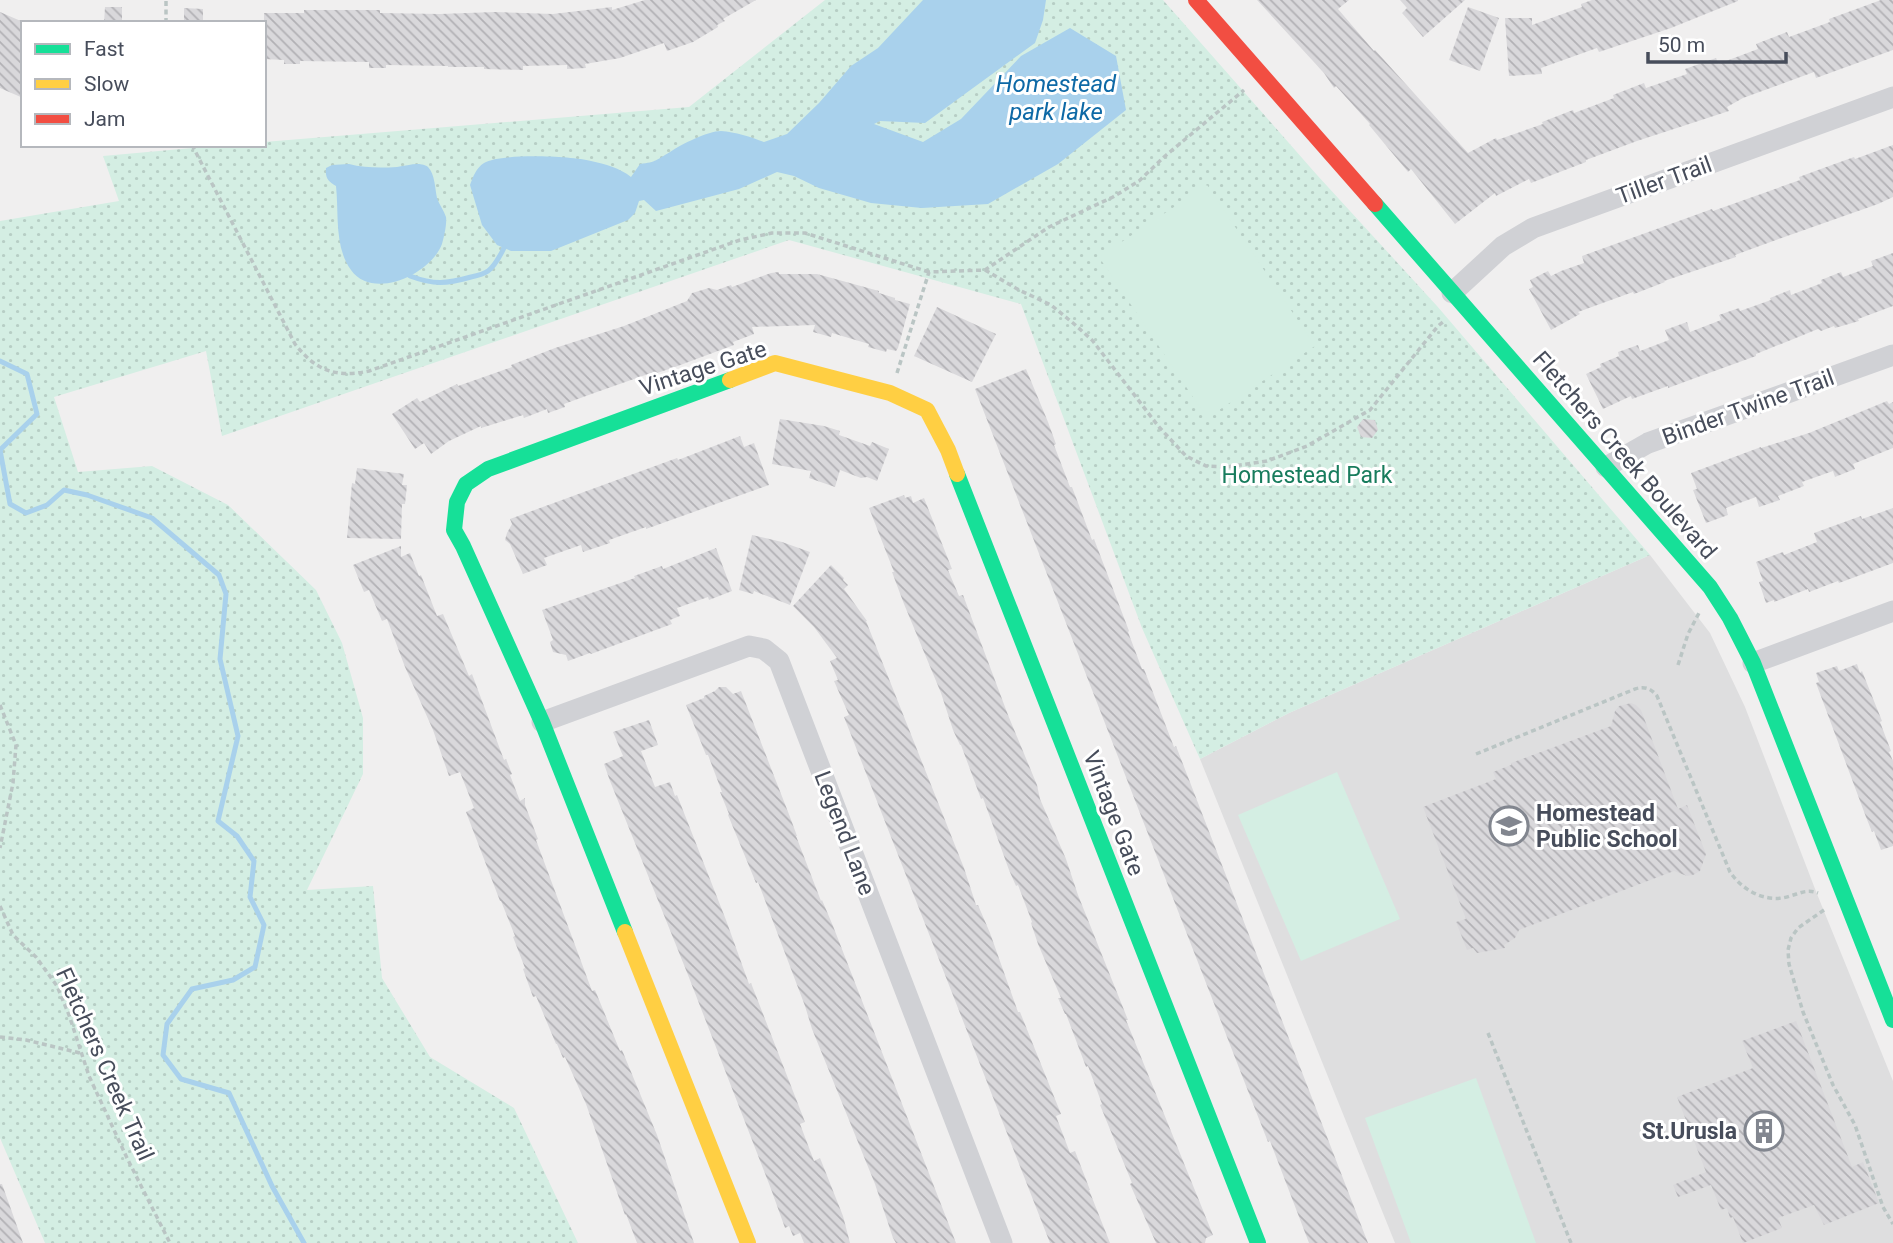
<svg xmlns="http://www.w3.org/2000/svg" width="1893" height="1243" font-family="Roboto,sans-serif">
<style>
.education{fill:#dededf}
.park{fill:url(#park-dots)}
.pitch{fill:#d4eee3}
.water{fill:#a9d1ec}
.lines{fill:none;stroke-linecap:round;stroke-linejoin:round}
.stream{stroke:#a9d1ec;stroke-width:5}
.building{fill:url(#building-back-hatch)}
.path{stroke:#bac5c4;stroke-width:3.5;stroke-dasharray:5 3.5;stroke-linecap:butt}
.street{stroke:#d0d1d5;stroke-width:21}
.fast{stroke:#16e098;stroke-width:16}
.slow{stroke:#ffcf43;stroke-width:16}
.jam{stroke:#f24e42;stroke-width:16}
.labels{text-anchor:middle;stroke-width:6;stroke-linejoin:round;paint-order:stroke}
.street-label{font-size:23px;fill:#474d5b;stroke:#fff}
.park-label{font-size:23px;fill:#187c5d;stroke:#fff}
.poi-label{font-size:23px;font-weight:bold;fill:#474d5b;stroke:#fff;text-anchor:start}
.water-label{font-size:24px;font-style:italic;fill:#0e69a6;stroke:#fff}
</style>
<defs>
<pattern id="park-dots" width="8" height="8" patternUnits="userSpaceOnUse" patternTransform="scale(1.75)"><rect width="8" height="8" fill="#d4eee3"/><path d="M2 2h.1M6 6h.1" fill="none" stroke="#b7cec5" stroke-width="1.8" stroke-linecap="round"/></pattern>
<pattern id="building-back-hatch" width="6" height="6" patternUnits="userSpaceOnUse" patternTransform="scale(1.75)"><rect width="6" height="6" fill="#d9d8db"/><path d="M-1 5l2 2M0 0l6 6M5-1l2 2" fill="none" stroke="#b2b1b5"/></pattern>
</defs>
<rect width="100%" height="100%" fill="#f0efef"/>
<path class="education" d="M1650,555L1710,633L1745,707L1817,894L1893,1081V1243H1395L1200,759L1289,713Z"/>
<path class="park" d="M825,0H1163L1317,175L1437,306L1650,555L1289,713L1200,759L1142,628L1021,304L789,240L222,436L206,351L54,397L78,472L152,466L228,505L316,590L342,643L363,718V774L307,890L373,886L382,978L430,1057L514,1108L578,1243H45L0,1138V221L119,201L103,156L226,145H264V142L689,107Z"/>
<path class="pitch" d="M1207,185L1315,346L1207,418L1099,257Z
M1337,772L1400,919L1301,961L1238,815Z
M1476,1078L1536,1243H1411L1365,1118Z"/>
<path class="water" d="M923,0H1046L1043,20L1035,43L925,123L880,121L874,124L923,142L961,119L1021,56L1070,28L1116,56L1126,110L1058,164L988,204L922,208L871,203L819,188L794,176L777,172L739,189L656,211L644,200L639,201L635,213L628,220L551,251H511L497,245L482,225L470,185C473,177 476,168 484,163C501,153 570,156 591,161C605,164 620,168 631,177L640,164C657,162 656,160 670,152C682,144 708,131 721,131C735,132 751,137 764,142L787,134L819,103L851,66L878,48Z
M349,164C364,168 381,168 397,167C404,166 411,164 418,164C421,164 426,165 428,167C435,174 435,189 437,198C439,204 444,211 446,217C447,224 444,237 442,244C431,274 373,301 351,270C334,247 339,213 336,186C328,181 325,178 326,168L332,165Z"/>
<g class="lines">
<path class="stream" d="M410,276C434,285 446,284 471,277C476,276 484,274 488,271C495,266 500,256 504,248
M0,361L27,374L37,414L0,450L10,504L26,513L47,505L64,490L87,495L152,518L219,575L226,594L220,659L238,736L218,821L237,836L254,861L250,897L264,925L255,967L233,980L192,989L167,1024L163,1055L181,1079L229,1093L272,1186L304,1243"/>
</g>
<path class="building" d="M645,0H756L723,19L725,21L717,25L718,27L693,42L667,51L664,43L620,58L585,64L586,68L567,69V65L523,66V70L484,69V67H448V66L386,65V68H369V62L300,61V64H284V60L264,59V13H304V10H380V13L440,14L495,12L553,14L612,7V10Z
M1257,0H1349L1338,9L1374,51L1375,50L1468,153L1496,138L1497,140L1543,124L1542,122L1573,110L1574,113L1614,98L1613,95L1644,83L1646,88L1687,74L1685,69L1716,58L1718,64L1758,49L1756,44L1787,32L1789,37L1830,22L1829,19L1881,0H1893V50L1816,78L1814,72L1743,98L1727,107L1729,111L1637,141L1586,160V162L1531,183L1529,179L1496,196L1495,193L1455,224L1411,169L1408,172L1369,125L1370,124L1336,86L1334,88L1324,73Z
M1400,0H1465L1423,37L1402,13L1407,8Z
M1592,0H1738V1L1671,28L1599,52L1597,48L1541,68L1542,74L1509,76L1505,18H1532V25L1582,7L1581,4Z
M105,7H122V23H104Z
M1468,7L1499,18L1480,71L1449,60Z
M184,8L203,9V23H184Z
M0,12L23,22V98L0,88Z
M1893,145V197L1878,204L1776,240L1735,255L1736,257L1664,281L1665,282L1634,294L1633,292L1578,312L1580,314L1551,330L1529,289L1533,287L1530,280L1548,271L1551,276L1561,271L1584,263L1582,256L1712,209L1713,211L1800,180L1799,177L1818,170L1854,157L1855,159Z
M1893,253V306L1858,319L1859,321L1835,328L1834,326L1821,331L1818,329L1756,354V356L1698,377L1668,388V386L1632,399L1631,396L1603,409L1586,374L1601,367L1600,364L1619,356L1618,352L1638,345L1640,351L1669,340L1665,330L1687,322L1690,332L1721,320L1719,315L1739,308L1740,311L1771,300L1770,298L1790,290L1791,295L1822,283L1821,280L1841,272L1843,277L1873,266L1871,261Z
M779,272V274H817L879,291V293L895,298V300L910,304L898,348L896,351L887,349L886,352L868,347L869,344L832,333L831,337L813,332L815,325L752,327L754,334L733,342L734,345L675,367L651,375V373L597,392L564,404L565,407L548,413L547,409L524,418L523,415L481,428V426L449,441L431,454L424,443L415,449L392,414L417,398L420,402L457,384L458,386L512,367L511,365L555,348L624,326L687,301L692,293L709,288L717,290L731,285L732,287L771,273Z
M937,307L996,334L972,382L914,356Z
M1026,369L1048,422L1056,444L1054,445L1070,487H1072L1092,540L1094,539L1129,631L1128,632L1142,669H1144L1174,747L1176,746L1368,1243H1309L1270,1141L1268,1142L1248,1091L975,389Z
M1887,401L1889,404L1893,402V448L1853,464L1855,469L1835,477L1833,471L1802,482L1804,486L1778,496L1780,500L1759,507L1756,497L1726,508L1728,515L1706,523L1693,490L1697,489L1691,473L1761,447V448L1809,433Z
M780,419L824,426L840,431L839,435L870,446L872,442L889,449L877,481L867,477L861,478L840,470L835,487L809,478L811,471L772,464Z
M1363,419L1375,420L1378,430L1372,438L1361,437L1357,427Z
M740,436L744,447L754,443L769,485L646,529V527L609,540L610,543L583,552L581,545L544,558L547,565L523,574L510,544L505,540L507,533L512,524L510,519L677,458L678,460Z
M357,468L404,474L402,485H407L405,504H402L401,539L347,538L352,483L355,484Z
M904,495L905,498L911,496L913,503L924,498L952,569L948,570L959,596L963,595L1008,715L1037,785L1040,799L1066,859L1078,895L1128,1020H1126L1213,1235L1206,1238L1205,1243H1156L1130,1184L1132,1183L1100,1105L1102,1104L1088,1066L1086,1067L1080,1051L1066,1014H1065L1058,998H1061L1038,944L1031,923L1032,922L1018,885L1016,886L1009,870L983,798L981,799L961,745H960L953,730L941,693L904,604L892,572H894L869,508Z
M1893,508V563L1839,583L1838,581L1809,592L1808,589L1774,602V600L1766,603L1759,582L1763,581L1756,562L1783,552L1784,555L1817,542L1814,533L1861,516L1862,519Z
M752,535L782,542L810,552L790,605L754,591L753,594L739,590Z
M401,546V557L410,553L419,576L421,575L437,616L443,614L469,676L472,674L504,760L506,759L512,774L510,775L520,801L525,798V805L538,839L536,840L575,945L592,991L595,990L620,1051L622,1050L657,1135L694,1243H637L626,1214L625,1215L586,1104L565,1057L563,1058L557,1044H556L536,996L533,997L523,969L525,968L513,937L515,936L501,901H500L466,812L474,808L460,772L449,776L433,730L405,667L387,619L382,621L369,590L364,592L353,565Z
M716,548L732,591L709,600L708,597L677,608L680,616L670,620L672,624L591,654L590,653L568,661L566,655L553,652L550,642L553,640L542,610L635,578L634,576L662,566L663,569Z
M831,565L844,578L843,580L848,585L844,589L867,621H866L964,868L976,905H978L990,933L1018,1012H1020L1061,1114L1056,1116L1070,1153L1075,1151L1090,1190H1089L1110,1243H1050L844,717L849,715L834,681L838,680L830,661L837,658L814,627L793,606Z
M1857,664L1860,673L1862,671L1882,721L1880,722L1891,751L1889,752L1893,761V846L1881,850L1874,831L1872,832L1866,817L1816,683L1819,682L1816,673L1837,666L1839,671Z
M719,687H726L733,694L741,691L790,817L797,836H796L821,901L822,900L833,926L956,1243H896L893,1238L875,1184L812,1029L805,1006L758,882L756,883L728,815L729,814L720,792H722L708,755H706L686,705L704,698V696L715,691Z
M1631,703L1636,705L1641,710L1678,809L1687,805L1706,854L1700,871L1693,875L1687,876L1674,871L1519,930L1515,938L1504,945L1505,948L1477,953L1473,948L1467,950L1456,922L1466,919L1423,807L1496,779L1493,772L1511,765V763L1611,726L1615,711L1619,706Z
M649,720L658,745L641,751L655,787L670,782L675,796L677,795L726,920L749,984L751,983L805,1122L800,1124L814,1161L820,1158L843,1216L850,1243H804L800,1233L793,1236L789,1226L785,1228L771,1189L688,975L610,781L604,764L623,756L613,732Z
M1796,1021L1852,1167L1863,1162L1879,1203L1824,1225L1814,1205L1778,1218L1782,1228L1743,1243L1733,1217L1730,1218L1727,1208L1721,1210L1711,1185L1678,1197L1673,1185L1706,1172L1677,1097L1753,1068L1742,1041Z
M0,1184H2L23,1243H0Z"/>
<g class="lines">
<path class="path" d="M166,23V0
M192,145L295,344C316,371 336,378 369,371L740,240L772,233H805L929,272
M985,270L1019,290L1051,305L1073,323L1092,340L1159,427L1186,456L1206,466L1227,467L1267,461L1307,446L1370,410L1438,326L1444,321
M897,373L929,272L985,270L1049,227L1113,197L1139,181L1164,157L1244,90
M1678,665L1688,634L1699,613
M0,705L16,745L13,783L0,848
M1476,754L1635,689C1644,686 1651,688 1657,696L1730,872C1743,891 1767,904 1790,896C1801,893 1807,889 1818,893
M0,906L13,935L36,957L57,986L69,1015L89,1076L127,1158L170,1243
M1824,910L1798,928L1791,938L1788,950L1789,964L1803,1012L1833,1085L1855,1125L1883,1207L1893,1224
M1488,1033L1571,1243
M0,1037L26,1040L80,1053"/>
<path class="street" d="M1452,293L1503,246L1533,228L1893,97
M1606,467L1648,443L1893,355
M1753,663L1893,611
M542,722L749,646L764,649L779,661L1002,1243"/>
<path class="fast" d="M1375,204L1710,587L1730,618L1753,663L1893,1020
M957,474L1258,1243
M625,932L542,722L463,546L454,530L457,502L466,484L488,469L730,380"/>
<path class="slow" d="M730,380L775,363L890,393L927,410L948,450L957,474
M625,932L748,1243"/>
<path class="jam" d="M1196,0L1375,204"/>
</g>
<defs>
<g id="school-ring" transform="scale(2.0125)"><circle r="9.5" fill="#fff" stroke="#82868f" stroke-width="1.5"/><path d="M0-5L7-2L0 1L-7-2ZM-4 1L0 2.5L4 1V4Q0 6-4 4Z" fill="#82868f"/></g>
<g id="building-ring" transform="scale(2.0125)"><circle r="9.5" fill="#fff" stroke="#82868f" stroke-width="1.5"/><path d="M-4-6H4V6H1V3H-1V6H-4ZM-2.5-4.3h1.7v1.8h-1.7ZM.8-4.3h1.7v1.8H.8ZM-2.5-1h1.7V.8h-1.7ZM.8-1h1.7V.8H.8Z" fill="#82868f"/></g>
</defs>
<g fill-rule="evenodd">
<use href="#school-ring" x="1509" y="826"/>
<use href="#building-ring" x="1764" y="1131"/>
</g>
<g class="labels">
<g class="street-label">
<text transform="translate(1664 180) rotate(-20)" y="8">Tiller Trail</text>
<text transform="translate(703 368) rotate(-18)" y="8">Vintage Gate</text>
<text transform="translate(1748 407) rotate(-20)" y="8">Binder Twine Trail</text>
<text transform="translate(1625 455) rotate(49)" y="8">Fletchers Creek Boulevard</text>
<text transform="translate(1114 813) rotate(69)" y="8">Vintage Gate</text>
<text transform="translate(845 833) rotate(69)" y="8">Legend Lane</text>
<text transform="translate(105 1064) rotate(66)" y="8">Fletchers Creek Trail</text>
</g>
<g class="park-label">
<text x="1307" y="483">Homestead Park</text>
</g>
<g class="poi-label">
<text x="1536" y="821">Homestead<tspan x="1536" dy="26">Public School</tspan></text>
<text x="1737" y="1139" text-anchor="end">St.Urusla</text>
</g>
<g class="water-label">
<text x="1056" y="92">Homestead<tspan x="1056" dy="28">park lake</tspan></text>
</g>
</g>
<rect x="21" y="21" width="245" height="126" fill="#ffffff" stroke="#b5b8bd" stroke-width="2"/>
<rect x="35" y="44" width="35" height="10" fill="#16e098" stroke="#b5b8bd" stroke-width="2"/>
<text x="84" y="56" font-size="21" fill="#474d5b">Fast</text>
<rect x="35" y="79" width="35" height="10" fill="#ffcf43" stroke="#b5b8bd" stroke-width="2"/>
<text x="84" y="91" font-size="21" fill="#474d5b">Slow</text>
<rect x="35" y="114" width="35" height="10" fill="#f24e42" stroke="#b5b8bd" stroke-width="2"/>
<text x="84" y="126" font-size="21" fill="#474d5b">Jam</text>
<path d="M1648 52v10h138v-10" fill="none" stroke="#474d5b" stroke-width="3.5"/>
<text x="1658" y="52" font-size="21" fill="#474d5b" stroke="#ffffff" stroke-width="5" paint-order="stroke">50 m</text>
</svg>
